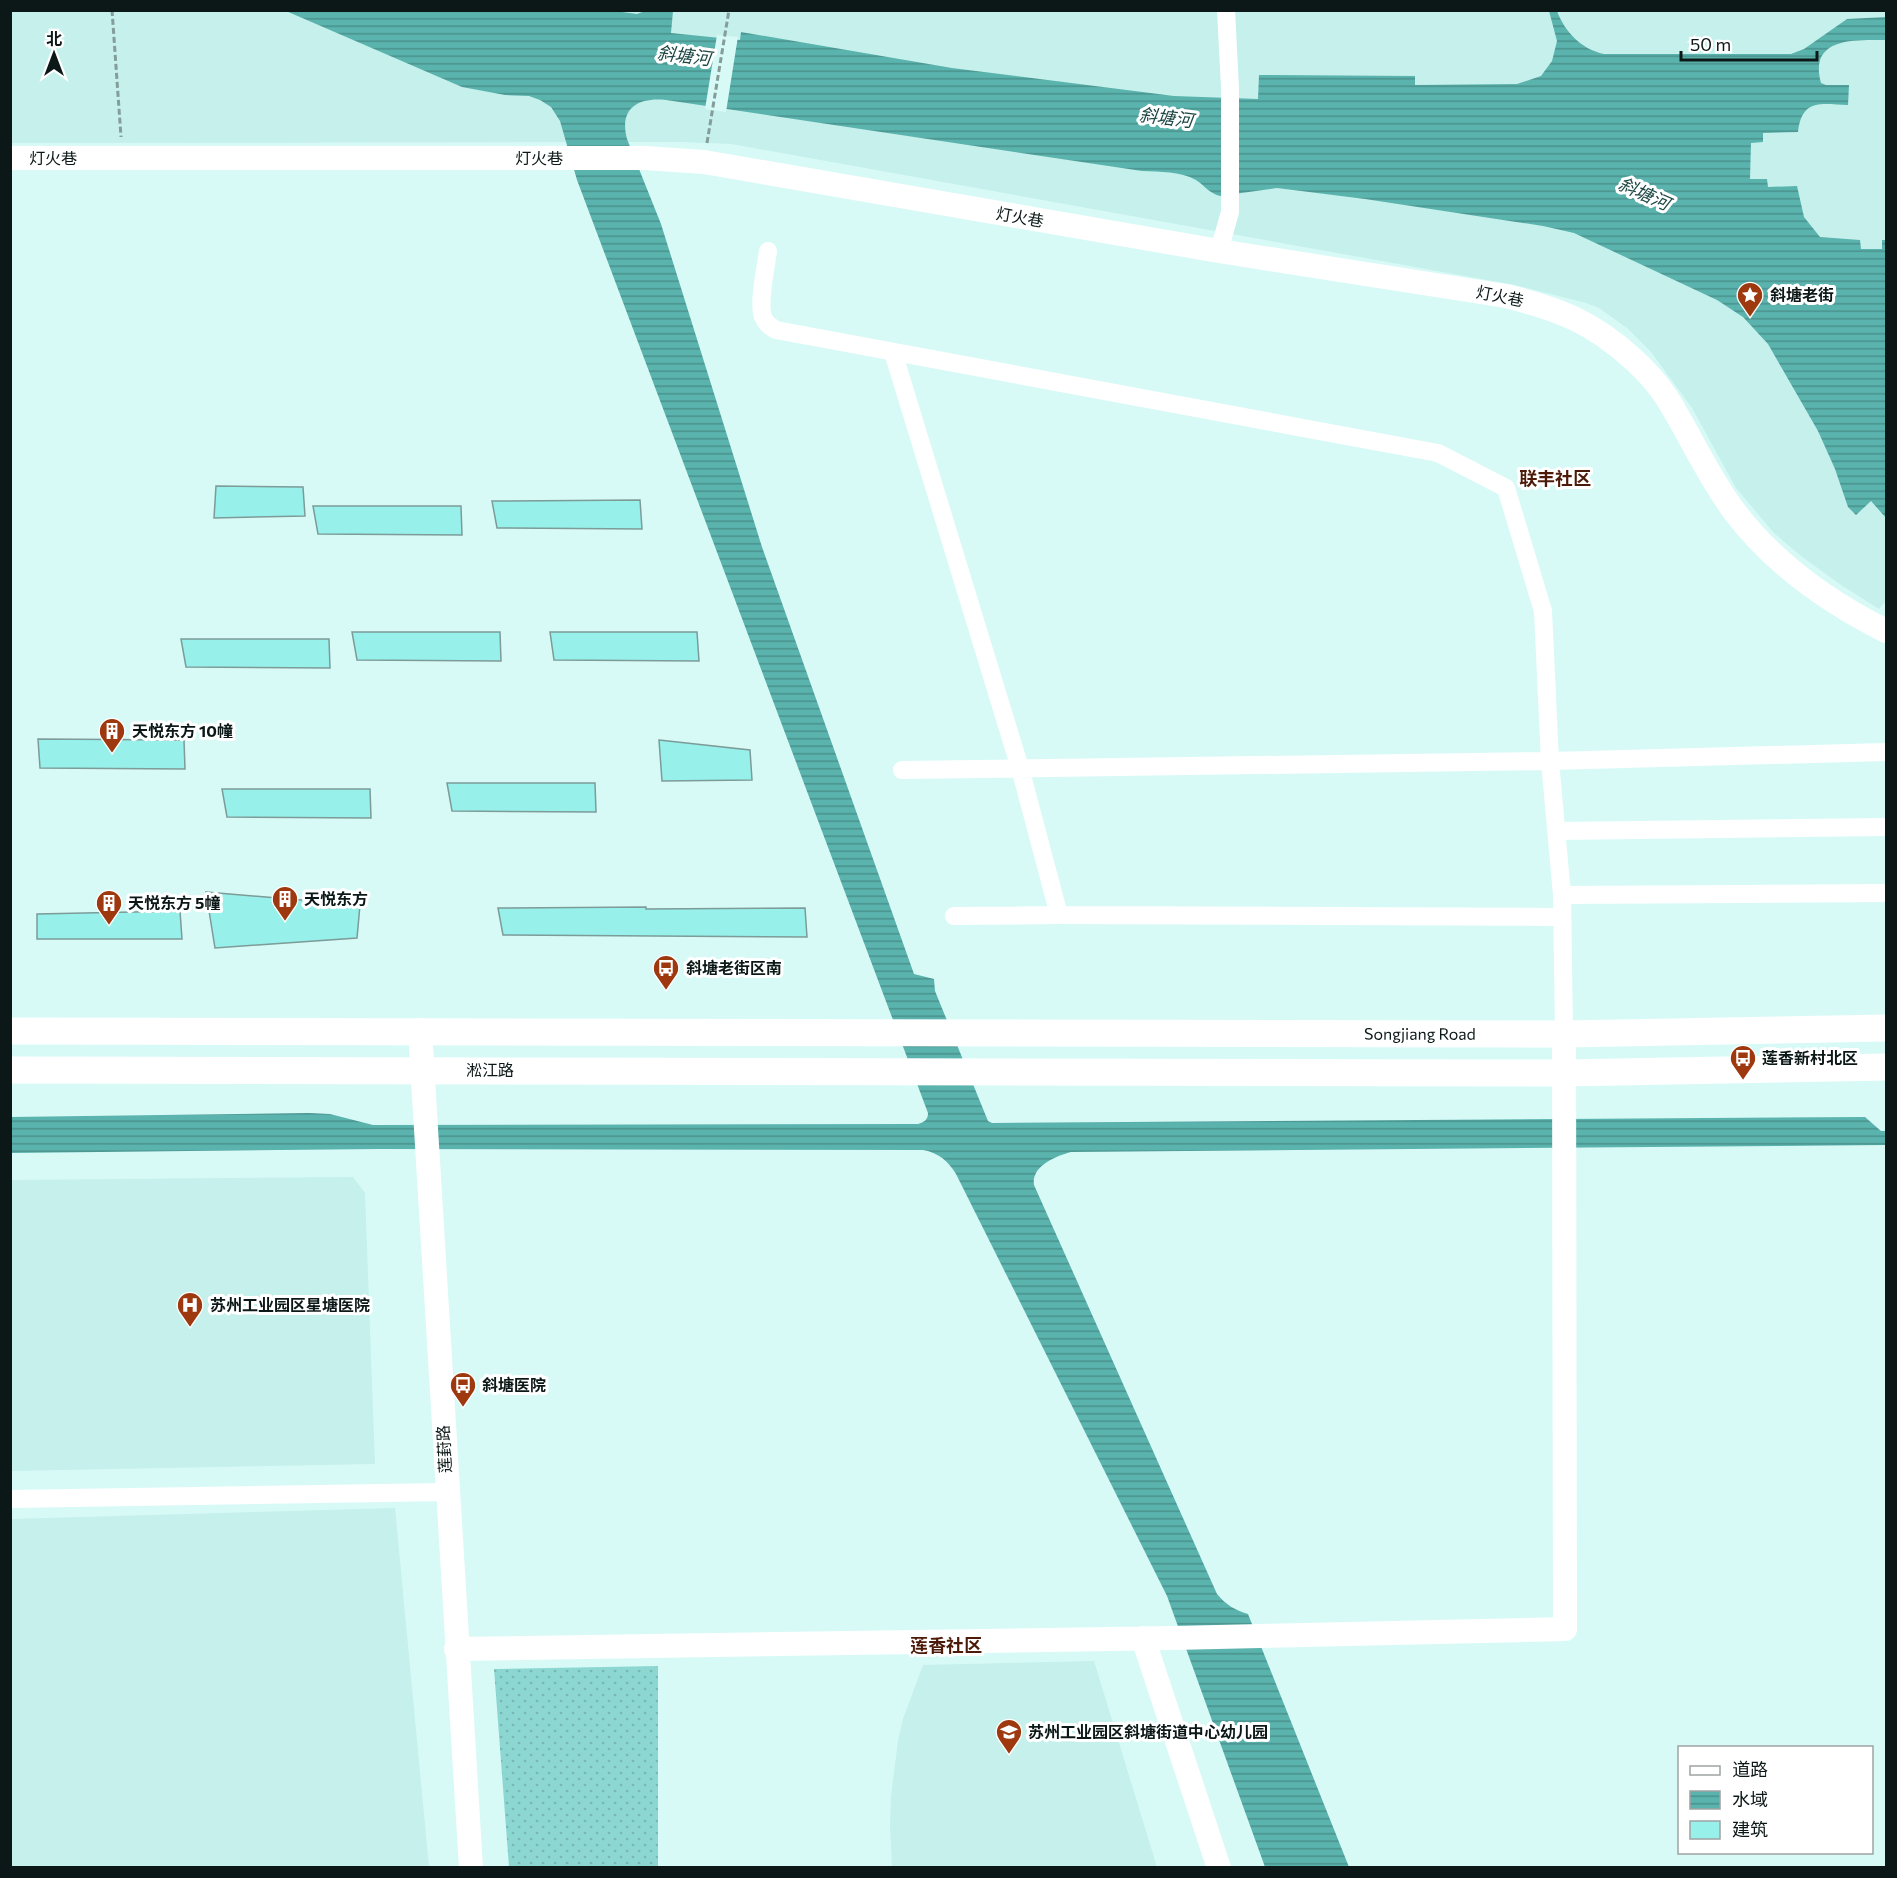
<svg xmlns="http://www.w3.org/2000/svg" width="1897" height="1878" font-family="Commissioner,'Noto Sans SC',sans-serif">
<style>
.built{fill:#c5f0ec}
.grass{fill:url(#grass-dots)}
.water{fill:url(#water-rules)}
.pier{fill:#d8faf7}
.building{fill:#97f0e9;stroke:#7c9b99;stroke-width:1.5}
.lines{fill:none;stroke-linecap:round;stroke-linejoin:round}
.path{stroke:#849d9a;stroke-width:3;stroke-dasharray:6 3;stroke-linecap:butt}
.street{stroke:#fff;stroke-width:18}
.secondary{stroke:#fff;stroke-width:24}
.primary{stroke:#fff;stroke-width:27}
.labels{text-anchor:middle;stroke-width:6;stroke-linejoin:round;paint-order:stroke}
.street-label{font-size:16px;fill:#0c1817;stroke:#fff}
.poi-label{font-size:16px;font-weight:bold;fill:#0c1817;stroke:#fff;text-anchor:start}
.water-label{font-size:18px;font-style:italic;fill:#1e4845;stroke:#fff}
.neighbourhood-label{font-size:18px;font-weight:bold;fill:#4c1a08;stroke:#fff}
</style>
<defs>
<pattern id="grass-dots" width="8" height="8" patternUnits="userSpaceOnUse" patternTransform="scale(1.5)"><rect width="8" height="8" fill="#8cd7d2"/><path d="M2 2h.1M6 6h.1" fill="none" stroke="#78b8b4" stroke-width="1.8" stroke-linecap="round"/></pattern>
<pattern id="water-rules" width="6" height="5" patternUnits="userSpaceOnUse" patternTransform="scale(1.5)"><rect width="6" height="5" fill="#5ab3ad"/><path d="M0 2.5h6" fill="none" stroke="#49918c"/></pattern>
</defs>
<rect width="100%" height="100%" fill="#d8faf7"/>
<path class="built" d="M10,11H1886V601L1879,609L1841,585L1801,556L1774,533L1736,488L1692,408L1651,352L1627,328L1599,308L1586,303L1515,285L731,144L682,142L11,143Z
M353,1177L365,1193L375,1464L11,1471V1180Z
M395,1508L429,1867H11V1519Z
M1094,1661L1157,1867H892L890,1826L891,1796L898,1741L903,1719L923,1665Z"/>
<path class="grass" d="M658,1666V1867H509L494,1669Z"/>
<path class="water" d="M608,10L637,14L645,11H673L671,33L740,40L741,32L952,68L1174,96L1258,99L1259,75L1415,76V85L1517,84L1541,76L1552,61L1557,41L1549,11H1557C1565,32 1581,49 1604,54H1791L1804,49L1847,19L1886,17V40C1857,40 1808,36 1821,83L1826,85H1849L1848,105C1821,104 1802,98 1798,132L1763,133V142L1751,143L1750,179H1767L1768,187L1797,186L1804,217L1820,237L1860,240L1861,249H1882V240H1886V518L1871,501L1856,515L1848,507L1835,469L1818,431L1768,344L1743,317L1717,300L1574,233L1543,226L1365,199L1277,188L1220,196C1209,193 1205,186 1196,180C1180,171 1160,172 1142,171L666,100C637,97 619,109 627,139L661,224L762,547L914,974L934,979L935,991L988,1121L992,1123L1865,1117L1881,1131H1886V1145L1071,1152C1056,1156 1031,1166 1034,1185L1217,1594C1226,1605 1235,1610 1248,1614L1349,1867H1265L1167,1596L956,1174C948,1161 939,1153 923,1150L379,1149L11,1153L10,1117L309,1113L330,1114L373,1125L918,1124C924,1122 928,1120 928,1113L577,180L560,121L551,107L540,100L529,96L505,95L462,87L286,11Z"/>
<path class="pier" d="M739,30L726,112L705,109L717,35L738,37Z"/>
<path class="building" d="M216,486L303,487L305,516L214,518Z
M640,500L642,529L497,528L492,501Z
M313,506H461L462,535L318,534Z
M352,632H500L501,661L357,660Z
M550,632H697L699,661L554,660Z
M181,639H329L330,668L186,667Z
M38,739L184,740L185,769L40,768Z
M659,740L750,750L752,780L662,781Z
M447,783H595L596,812L452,811Z
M222,789H370L371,818L227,817Z
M206,892L360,905L357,938L215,948Z
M646,907V909L805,908L807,937L503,935L498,908Z
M180,911L182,939H37V914Z"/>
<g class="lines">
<path class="path" d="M112,10L121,137
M707,143L729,10"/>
<path class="street" d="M768,251C766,267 758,302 763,317C766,324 771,327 776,330L1438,453L1506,488L1543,611L1550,761L1562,895L1564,1034
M1219,251L1230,212V88L1226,10
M893,352L1020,768L1059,915
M902,770L1550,761L1886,752
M1556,831L1886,827
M1562,895L1886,893
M954,916L1059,915L1562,917
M10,1499L447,1492"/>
<path class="secondary" d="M10,158H645L704,162L1219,251L1506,296C1559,309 1593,322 1634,360C1646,371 1658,384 1667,398C1690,435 1708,476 1734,511C1774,564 1828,602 1886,631
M420,1030L471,1868
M1143,1638L1219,1868
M456,1649L1173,1638L1565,1629L1564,1034"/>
<g class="primary">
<path id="s1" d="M10,1031L1564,1034L1886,1028"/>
<path d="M10,1070L1564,1073L1886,1067"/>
</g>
</g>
<defs>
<g id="sight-pin" transform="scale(1.35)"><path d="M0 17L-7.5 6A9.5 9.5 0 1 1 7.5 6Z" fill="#9e380e" stroke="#fff"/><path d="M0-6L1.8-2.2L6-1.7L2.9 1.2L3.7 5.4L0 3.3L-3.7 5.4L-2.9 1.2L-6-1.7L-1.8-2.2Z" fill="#fff"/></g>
<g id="building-pin" transform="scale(1.35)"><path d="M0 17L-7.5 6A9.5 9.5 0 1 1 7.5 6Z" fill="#9e380e" stroke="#fff"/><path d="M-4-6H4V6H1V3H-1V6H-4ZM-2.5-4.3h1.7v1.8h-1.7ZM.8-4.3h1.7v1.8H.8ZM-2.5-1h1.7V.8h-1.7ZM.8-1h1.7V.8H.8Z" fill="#fff"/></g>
<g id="bus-pin" transform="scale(1.35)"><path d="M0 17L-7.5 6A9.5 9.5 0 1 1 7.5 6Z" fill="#9e380e" stroke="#fff"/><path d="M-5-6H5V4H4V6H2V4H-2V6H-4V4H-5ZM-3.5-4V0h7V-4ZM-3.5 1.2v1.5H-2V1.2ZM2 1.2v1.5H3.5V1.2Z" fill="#fff"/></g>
<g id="hospital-pin" transform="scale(1.35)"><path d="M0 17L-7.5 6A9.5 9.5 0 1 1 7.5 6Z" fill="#9e380e" stroke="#fff"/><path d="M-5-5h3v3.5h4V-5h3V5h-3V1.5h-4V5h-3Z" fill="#fff"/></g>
<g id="school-pin" transform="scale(1.35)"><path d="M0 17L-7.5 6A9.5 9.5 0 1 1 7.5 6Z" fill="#9e380e" stroke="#fff"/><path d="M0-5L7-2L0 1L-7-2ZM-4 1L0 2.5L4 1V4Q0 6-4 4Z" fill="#fff"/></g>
</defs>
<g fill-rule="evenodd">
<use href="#sight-pin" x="1750" y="295"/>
<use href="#building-pin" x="112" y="731"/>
<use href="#building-pin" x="285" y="899"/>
<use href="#building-pin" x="109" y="903"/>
<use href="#bus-pin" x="666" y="968"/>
<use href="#bus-pin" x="1743" y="1058"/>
<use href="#hospital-pin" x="190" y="1305"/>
<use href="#bus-pin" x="463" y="1385"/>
<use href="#school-pin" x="1009" y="1732"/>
</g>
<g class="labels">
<g class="street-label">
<text x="53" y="164">灯火巷</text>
<text x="539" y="164">灯火巷</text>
<text transform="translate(1020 217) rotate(10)" y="6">灯火巷</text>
<text transform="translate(1500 296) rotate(11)" y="6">灯火巷</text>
<text dy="6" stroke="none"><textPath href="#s1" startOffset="1410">Songjiang Road</textPath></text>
<text x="490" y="1076">淞江路</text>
<text transform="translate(444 1449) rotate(-93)" y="6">莲葑路</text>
</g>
<g class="poi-label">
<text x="1770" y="301">斜塘老街</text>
<text x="132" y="737">天悦东方 10幢</text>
<text x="304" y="905">天悦东方</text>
<text x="128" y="909">天悦东方 5幢</text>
<text x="686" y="974">斜塘老街区南</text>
<text x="1762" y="1064">莲香新村北区</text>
<text x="210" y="1311">苏州工业园区星塘医院</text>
<text x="482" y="1391">斜塘医院</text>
<text x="1028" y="1738">苏州工业园区斜塘街道中心幼儿园</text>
</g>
<g class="water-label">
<text transform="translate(684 56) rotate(7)" y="6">斜塘河</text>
<text transform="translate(1166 118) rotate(7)" y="6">斜塘河</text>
<text transform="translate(1644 194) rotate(24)" y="6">斜塘河</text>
</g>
<g class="neighbourhood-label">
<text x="1555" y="485">联丰社区</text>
<text x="946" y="1652">莲香社区</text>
</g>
</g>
<rect width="1897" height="1878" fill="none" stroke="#0c1817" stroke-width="24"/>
<rect x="1678" y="1746" width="195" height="108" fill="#ffffff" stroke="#9ea3a2" stroke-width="1.5"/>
<rect x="1690" y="1766" width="30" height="9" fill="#ffffff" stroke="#9ea3a2" stroke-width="1.5"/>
<text x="1732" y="1776" font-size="18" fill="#0c1817">道路</text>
<rect x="1690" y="1791" width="30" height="18" fill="url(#water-rules)" stroke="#9ea3a2" stroke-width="1.5"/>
<text x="1732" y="1806" font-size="18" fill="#0c1817">水域</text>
<rect x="1690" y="1821" width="30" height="18" fill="#97f0e9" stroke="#9ea3a2" stroke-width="1.5"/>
<text x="1732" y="1836" font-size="18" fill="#0c1817">建筑</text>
<g transform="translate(54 54)" stroke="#ffffff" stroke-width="4.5" paint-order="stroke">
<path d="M0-4.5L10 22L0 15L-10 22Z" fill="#0c1817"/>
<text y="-9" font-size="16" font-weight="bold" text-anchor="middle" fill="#0c1817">北</text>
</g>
<path d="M1681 51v9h136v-9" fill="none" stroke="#0c1817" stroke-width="3"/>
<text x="1690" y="51" font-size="18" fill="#0c1817" stroke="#ffffff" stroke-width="4.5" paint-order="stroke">50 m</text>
</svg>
